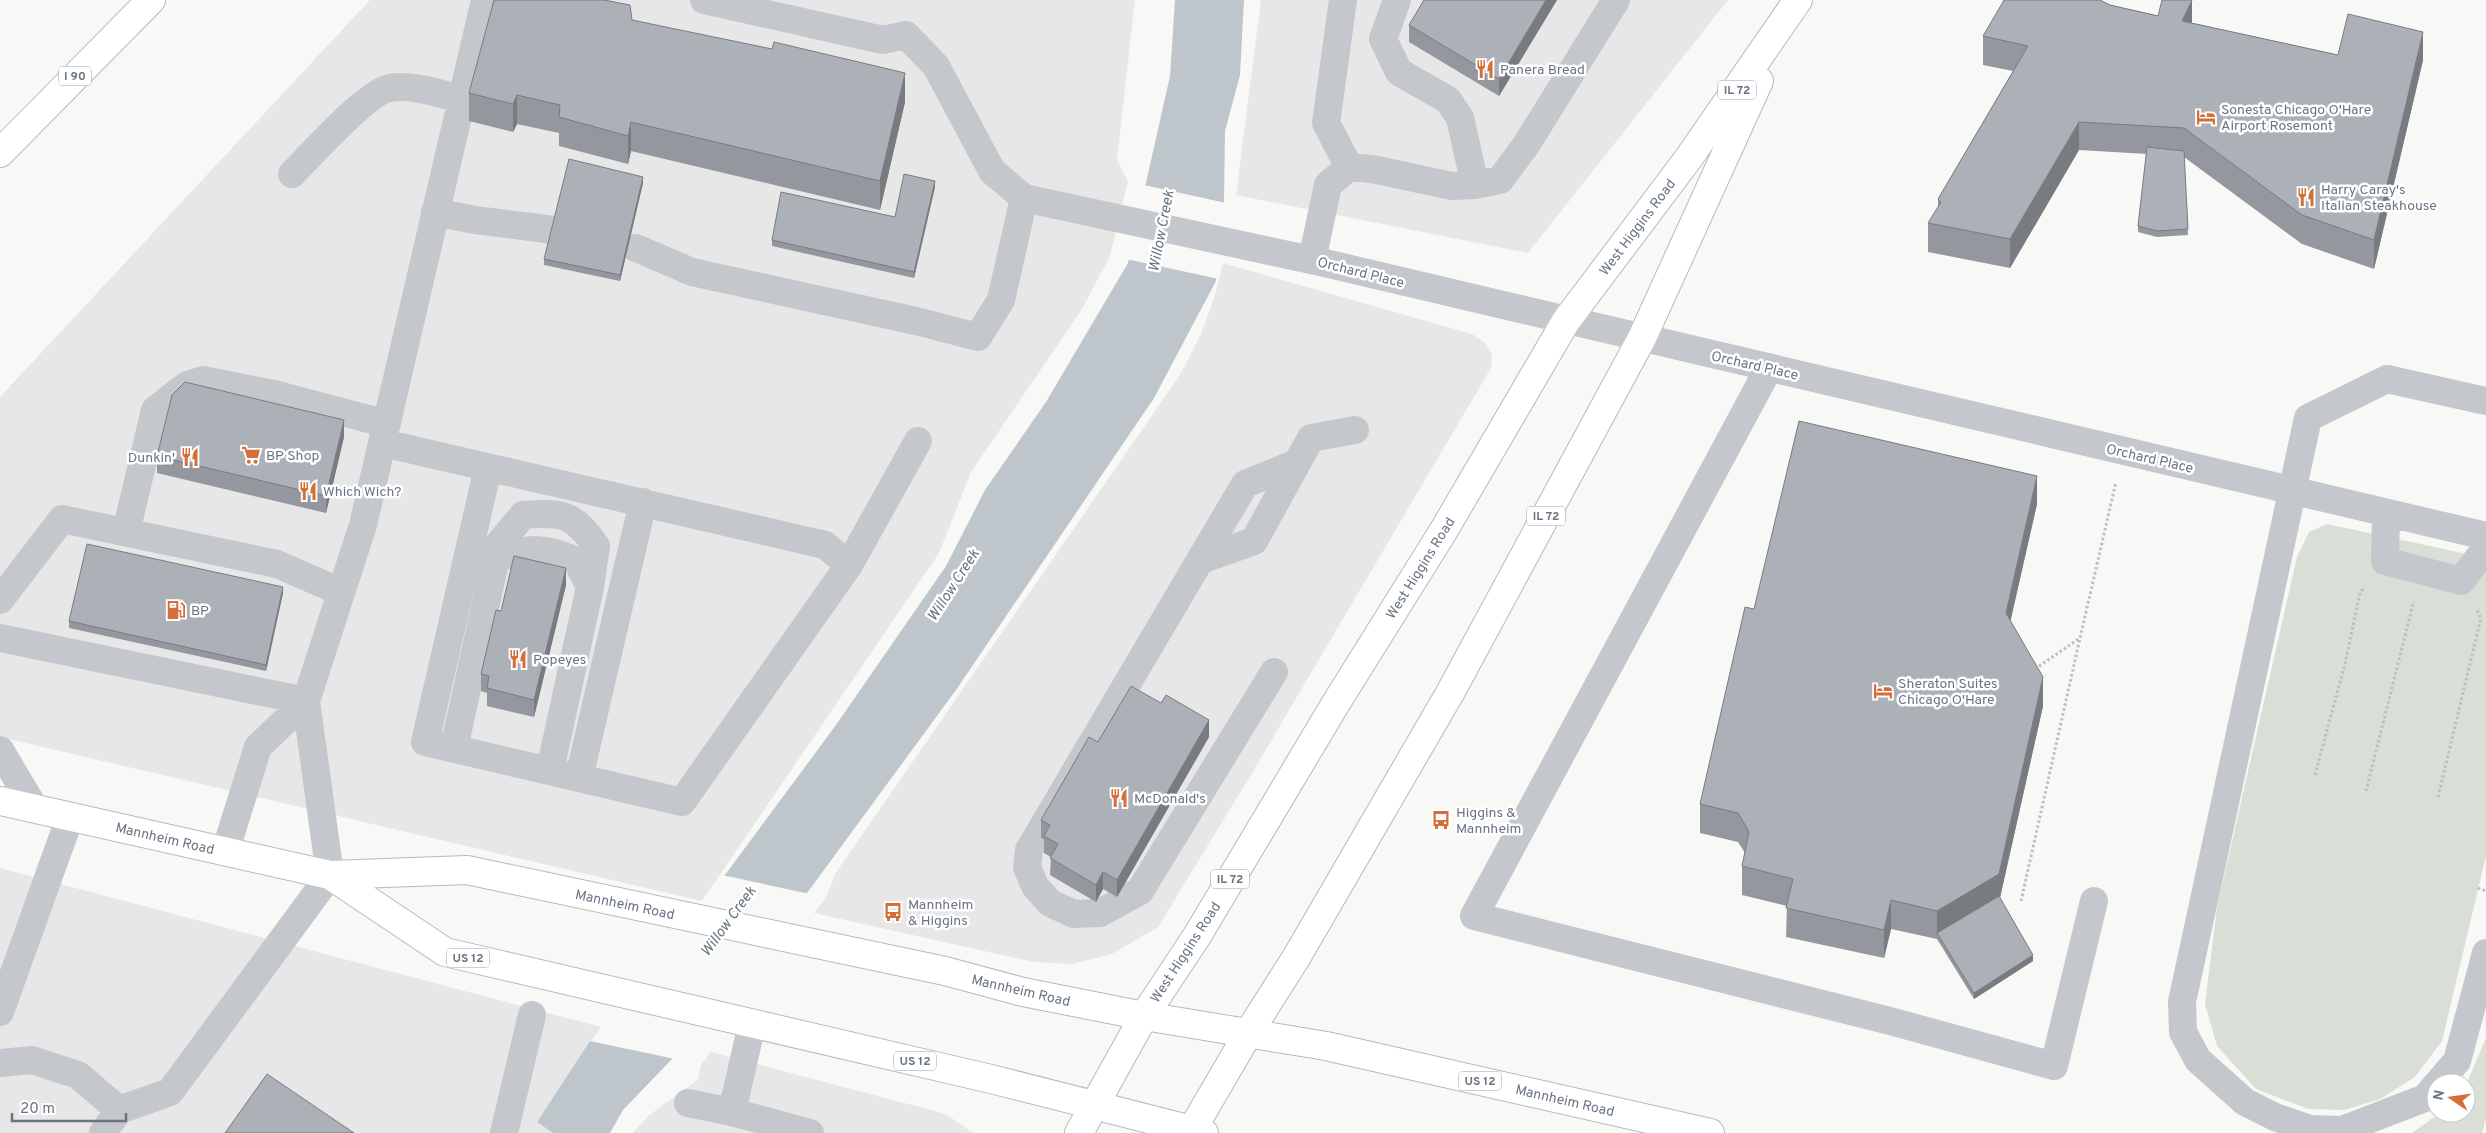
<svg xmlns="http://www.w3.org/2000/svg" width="2486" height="1133" font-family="Overpass,sans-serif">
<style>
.built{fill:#e6e7e6}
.green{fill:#d9dfd7}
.water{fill:#bec6cb}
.pier{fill:#f8f8f6}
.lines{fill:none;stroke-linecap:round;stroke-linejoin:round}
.major-casing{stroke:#b6b9bd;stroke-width:30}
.highway-casing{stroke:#b7babd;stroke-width:30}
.path{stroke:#bcbec1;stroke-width:3;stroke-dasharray:2.5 2.5;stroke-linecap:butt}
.minor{stroke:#c4c7cb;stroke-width:28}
.major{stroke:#fff;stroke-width:28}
.highway{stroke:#fff;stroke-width:28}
.wall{fill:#94989e}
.shaded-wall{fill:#787c81}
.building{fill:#acb1b8;stroke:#787c81}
.labels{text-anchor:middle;stroke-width:5;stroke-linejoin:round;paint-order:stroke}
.shield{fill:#fff;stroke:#979ea9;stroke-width:1}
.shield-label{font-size:12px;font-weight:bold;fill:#6a7584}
.poi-label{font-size:14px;fill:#6a7584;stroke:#fff;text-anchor:start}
.street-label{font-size:14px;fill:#6a7584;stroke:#fff}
.water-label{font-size:15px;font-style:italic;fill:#66767f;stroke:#fff}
</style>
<rect width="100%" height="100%" fill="#f8f8f6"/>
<path class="built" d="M370,0H1135L1117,160L1128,181L1110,256L1082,309L971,472L939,553L702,901L0,737V397Z
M1261,0H1728L1528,253L1236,195Z
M1223,263L1472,334L1485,343L1492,355L1491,368L1252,773L1158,927L1112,954L1072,964L1034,962L814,913L826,898L835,874L1180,375L1201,334L1215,295Z
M0,868L601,1027L537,1122L553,1133H0Z
M711,1052L946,1114L973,1133H633L648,1116L698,1080L701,1065Z"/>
<path class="green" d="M2327,524L2486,558V856L2442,1041L2415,1077L2380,1099L2345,1110L2308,1109L2256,1089L2217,1046L2205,1004L2217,907L2297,557L2309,532Z
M2486,1038V1119L2482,1133H2412L2440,1113H2466V1085Z"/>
<path class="water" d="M1175,0H1244L1240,75L1225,131L1224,199L1216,281L1154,398L956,690L810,889L672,1059L623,1110L610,1133H553L537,1122L590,1041L598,1038L728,871L836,725L946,566L985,490L1046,402L1128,263L1170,76Z"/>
<path class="pier" d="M1144,185L1226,203L1219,279L1126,259Z
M722,875L810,894L675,1059L590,1041L596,1036Z"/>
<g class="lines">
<g class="major-casing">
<path id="major" d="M0,801L330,875L467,870L945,971L1023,992L1144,1016L1326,1046L1710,1133
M330,875L445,952L991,1079L1204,1133
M1079,1133L1144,1016L1197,936L1336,703L1444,530L1566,321L1688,159L1798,0
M1190,1133L1249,1032L1296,958L1450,693L1642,338L1759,81"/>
</g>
<g class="highway-casing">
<path id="highway" d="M0,153L151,0"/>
</g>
<path class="path" d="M2035,669L2080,638L2116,482
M2315,775L2345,664L2360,593L2365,587
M2366,791L2413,604
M2438,797L2481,618L2477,610
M2478,888L2486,891
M2021,901L2080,638"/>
<path class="minor" d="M704,0L883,40L906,35L936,66L992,171L1024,198L1325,263L2486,536
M1343,0L1326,123L1349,167
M1397,0L1383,39L1399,72L1448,100L1460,118L1475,185
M292,174C311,155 368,91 390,88C412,84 440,94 462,99
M435,212L475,220L554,230
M636,248L692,272L916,321L978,337L1001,300L1024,198
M1312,260L1328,185L1349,167L1372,169L1452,186L1475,185L1500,180L1526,145L1616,0
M1769,368L1474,916L1890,1021L2054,1066L2094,901
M383,443L825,545L849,565
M488,468L425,742L682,802L849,565L918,441
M2386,513L2385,561L2461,581L2486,548
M126,532L155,410L187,385L203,380L274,394L387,424
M496,558C533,548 542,546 577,561L590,587
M1201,560L1254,541L1297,463
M0,600L62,519L277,564L341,592
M0,638L306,701
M1274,672L1140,891L1100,913L1074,914L1050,903L1035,886L1027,867L1029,850L1245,484L1297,463L1311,438L1355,430
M454,748L499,544L523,515C562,512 573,513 596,546L590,587L550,770
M0,750L35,809
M579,778L643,502
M225,852L258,747L306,701
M0,1012L70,817
M752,1024L732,1112L810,1133
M0,1063L32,1060L78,1075L119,1110
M2438,1083L2457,1061L2486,953
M2436,1085L2425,1098L2342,1130L2310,1129L2275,1117L2245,1102L2198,1060L2183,1032L2182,1002L2308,418L2387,379L2486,401
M688,1103L732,1112
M103,1133L119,1110L170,1092L330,875L306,701L363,525L485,0
M504,1133L532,1015"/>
<use href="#major" class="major"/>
<use href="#highway" class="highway"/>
</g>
<path class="wall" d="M1557,0L1499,96L1409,42V25Z
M2110,5L2338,55L2423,60L2374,269L2302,244L2184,157L2188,235L2157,237L2138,232V226L2147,154L2079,150L2010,268L1928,252V223L1938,208V199L2013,71L1983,65V36Z
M632,20L905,102L880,210L631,151L628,164L559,146V133L517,124L513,132L469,121V93Z
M643,183L620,281L544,265V259Z
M935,187L914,278L772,246V240L895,217Z
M344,437L326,513L157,473V456Z
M2037,504L2010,621L2043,706L2000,898L2033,961L1974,999L1937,939L1891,929L1884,958L1786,937L1787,906L1742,895V866L1745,853L1738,842L1700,833V804Z
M566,585L534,717L487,706V693L481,691V674L501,611Z
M283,593L266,671L69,628V621Z
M1209,737L1117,897L1103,889L1096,902L1050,875L1051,857L1044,853V839L1041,838V820L1098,742Z"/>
<path class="shaded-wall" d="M1546,0H1557L1499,96V79Z
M2192,0V28L2182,21Z
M2423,32V60L2374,269V240Z
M905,73V102L880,210V181Z
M517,95V124L513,132V104Z
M631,122V151L628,164V136Z
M2079,122V150L2010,268V239Z
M643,177V183L620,281V275Z
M935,181V187L914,278V272Z
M344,420V437L326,513V496Z
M2037,476V504L2006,641V613Z
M566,568V585L534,717V700Z
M283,587V593L266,671V665Z
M2043,677V706L1999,902L1937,933V911Z
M1209,720V737L1117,897V880Z
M1103,872V889L1096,902V885Z
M1891,900V929L1884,958V930Z
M2033,955V961L1974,999V993Z"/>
<path class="building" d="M494,0H604L630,5L632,20L772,49L774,42L905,73L880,181L631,122L628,136L559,117L560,105L517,95L513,104L469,93Z
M1424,0H1546L1499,79L1409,25Z
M2004,0H2100L2110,5L2158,16L2162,0H2192L2182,21L2338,55L2348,14L2423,32L2374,240L2302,215L2184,128L2079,122L2010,239L1928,223L1941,202L1938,199L2028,46L1983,36Z
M2147,147L2184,151L2188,229L2157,231L2138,226Z
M569,159L643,177L620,275L544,259Z
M904,174L935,181L914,272L772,240L781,192L895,217Z
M185,382L344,420L326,496L157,456L172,395Z
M1799,421L2037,476L2006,613L2043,677L1999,874L1937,911L1891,900L1884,930L1786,908L1793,879L1742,866L1749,832L1744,823L1738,813L1700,804L1745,607L1754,609Z
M87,544L283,587L266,665L69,621Z
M514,556L566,568L534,700L487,688L489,676L481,674L496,610L501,611Z
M1131,686L1161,703L1166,695L1209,720L1117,880L1103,872L1096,885L1050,858L1058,844L1044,836L1050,825L1041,820L1089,737L1098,742Z
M1999,896L2033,955L1974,993L1937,933Z
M267,1074L354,1133H225Z"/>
<defs>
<g id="restaurant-bare" transform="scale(1.5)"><path d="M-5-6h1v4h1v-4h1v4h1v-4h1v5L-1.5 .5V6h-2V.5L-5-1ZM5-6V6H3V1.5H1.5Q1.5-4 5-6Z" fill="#d56f39" stroke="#fff" stroke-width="2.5" paint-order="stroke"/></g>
<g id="hotel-bare" transform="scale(1.5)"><path d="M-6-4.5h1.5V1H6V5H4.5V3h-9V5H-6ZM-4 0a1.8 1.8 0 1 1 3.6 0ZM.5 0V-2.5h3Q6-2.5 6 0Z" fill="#d56f39" stroke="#fff" stroke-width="2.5" paint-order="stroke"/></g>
<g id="supermarket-bare" transform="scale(1.5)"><path d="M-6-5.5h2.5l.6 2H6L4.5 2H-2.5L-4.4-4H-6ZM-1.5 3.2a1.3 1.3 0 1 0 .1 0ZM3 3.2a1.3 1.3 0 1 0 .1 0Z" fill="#d56f39" stroke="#fff" stroke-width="2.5" paint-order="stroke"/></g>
<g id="fuel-bare" transform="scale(1.5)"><path d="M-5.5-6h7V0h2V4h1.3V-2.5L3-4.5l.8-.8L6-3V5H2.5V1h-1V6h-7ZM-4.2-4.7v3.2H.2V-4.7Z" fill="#d56f39" stroke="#fff" stroke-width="2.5" paint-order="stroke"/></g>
<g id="bus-bare" transform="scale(1.5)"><path d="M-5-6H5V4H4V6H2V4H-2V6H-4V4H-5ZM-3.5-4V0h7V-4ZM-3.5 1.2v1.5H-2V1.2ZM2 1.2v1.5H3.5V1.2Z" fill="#d56f39" stroke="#fff" stroke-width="2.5" paint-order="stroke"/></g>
</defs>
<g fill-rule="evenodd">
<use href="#restaurant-bare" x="1485" y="69"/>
<use href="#hotel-bare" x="2206" y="117"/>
<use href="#restaurant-bare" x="2306" y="197"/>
<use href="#supermarket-bare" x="251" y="455"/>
<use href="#restaurant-bare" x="190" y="457"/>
<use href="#restaurant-bare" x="308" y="491"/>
<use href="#fuel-bare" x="176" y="610"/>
<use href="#restaurant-bare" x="518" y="659"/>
<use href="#hotel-bare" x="1883" y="691"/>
<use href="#restaurant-bare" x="1119" y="798"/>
<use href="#bus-bare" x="1441" y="820"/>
<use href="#bus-bare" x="893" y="912"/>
</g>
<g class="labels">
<g class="shield">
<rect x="59" y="66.5" width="32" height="19" rx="4"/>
<rect x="1718" y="80.5" width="38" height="19" rx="4"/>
<rect x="1527" y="506.5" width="38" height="19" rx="4"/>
<rect x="1211" y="869.5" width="38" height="19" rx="4"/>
<rect x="447" y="948.5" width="42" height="19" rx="4"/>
<rect x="894" y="1051.5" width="42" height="19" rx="4"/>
<rect x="1459" y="1071.5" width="42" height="19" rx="4"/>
</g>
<g class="shield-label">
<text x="75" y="80">I 90</text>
<text x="1737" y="94">IL 72</text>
<text x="1546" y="520">IL 72</text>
<text x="1230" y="883">IL 72</text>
<text x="468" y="962">US 12</text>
<text x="915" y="1065">US 12</text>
<text x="1480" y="1085">US 12</text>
</g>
<g class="poi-label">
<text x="1500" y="74">Panera Bread</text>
<text x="2221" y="114">Sonesta Chicago O'Hare<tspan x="2221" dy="16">Airport Rosemont</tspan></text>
<text x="2321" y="194">Harry Caray's<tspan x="2321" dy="16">Italian Steakhouse</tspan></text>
<text x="266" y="460">BP Shop</text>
<text x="175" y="462" text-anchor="end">Dunkin'</text>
<text x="323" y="496">Which Wich?</text>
<text x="191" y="615">BP</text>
<text x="533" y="664">Popeyes</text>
<text x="1898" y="688">Sheraton Suites<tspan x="1898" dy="16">Chicago O'Hare</tspan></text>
<text x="1134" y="803">McDonald's</text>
<text x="1456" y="817">Higgins &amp;<tspan x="1456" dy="16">Mannheim</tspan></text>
<text x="908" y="909">Mannheim<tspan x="908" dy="16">&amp; Higgins</tspan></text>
</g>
<g class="street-label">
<text transform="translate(1637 227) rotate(-53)" y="5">West Higgins Road</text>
<text transform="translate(1361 272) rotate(14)" y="5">Orchard Place</text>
<text transform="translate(1755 365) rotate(13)" y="5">Orchard Place</text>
<text transform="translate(2150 458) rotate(13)" y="5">Orchard Place</text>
<text transform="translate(1420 568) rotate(-58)" y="5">West Higgins Road</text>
<text transform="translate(165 838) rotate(13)" y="5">Mannheim Road</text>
<text transform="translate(625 904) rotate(12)" y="5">Mannheim Road</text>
<text transform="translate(1185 952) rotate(-57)" y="5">West Higgins Road</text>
<text transform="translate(1021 990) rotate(13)" y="5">Mannheim Road</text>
<text transform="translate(1565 1100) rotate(13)" y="5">Mannheim Road</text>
</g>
<g class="water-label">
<text transform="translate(1161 231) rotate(-79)" y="5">Willow Creek</text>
<text transform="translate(953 585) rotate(-57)" y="5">Willow Creek</text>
<text transform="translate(728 921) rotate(-54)" y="5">Willow Creek</text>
</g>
</g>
<g transform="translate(2451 1098) rotate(283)"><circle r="24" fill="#ffffff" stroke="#c3c8ce"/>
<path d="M0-4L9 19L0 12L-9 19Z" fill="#d56f39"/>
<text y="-8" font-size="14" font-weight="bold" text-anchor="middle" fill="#6a7584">N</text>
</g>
<path d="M12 1113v8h114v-8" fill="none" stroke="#6a7584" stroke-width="2.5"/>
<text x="20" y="1113" font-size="15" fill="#6a7584" stroke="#ffffff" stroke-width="4" paint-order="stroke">20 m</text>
</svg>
